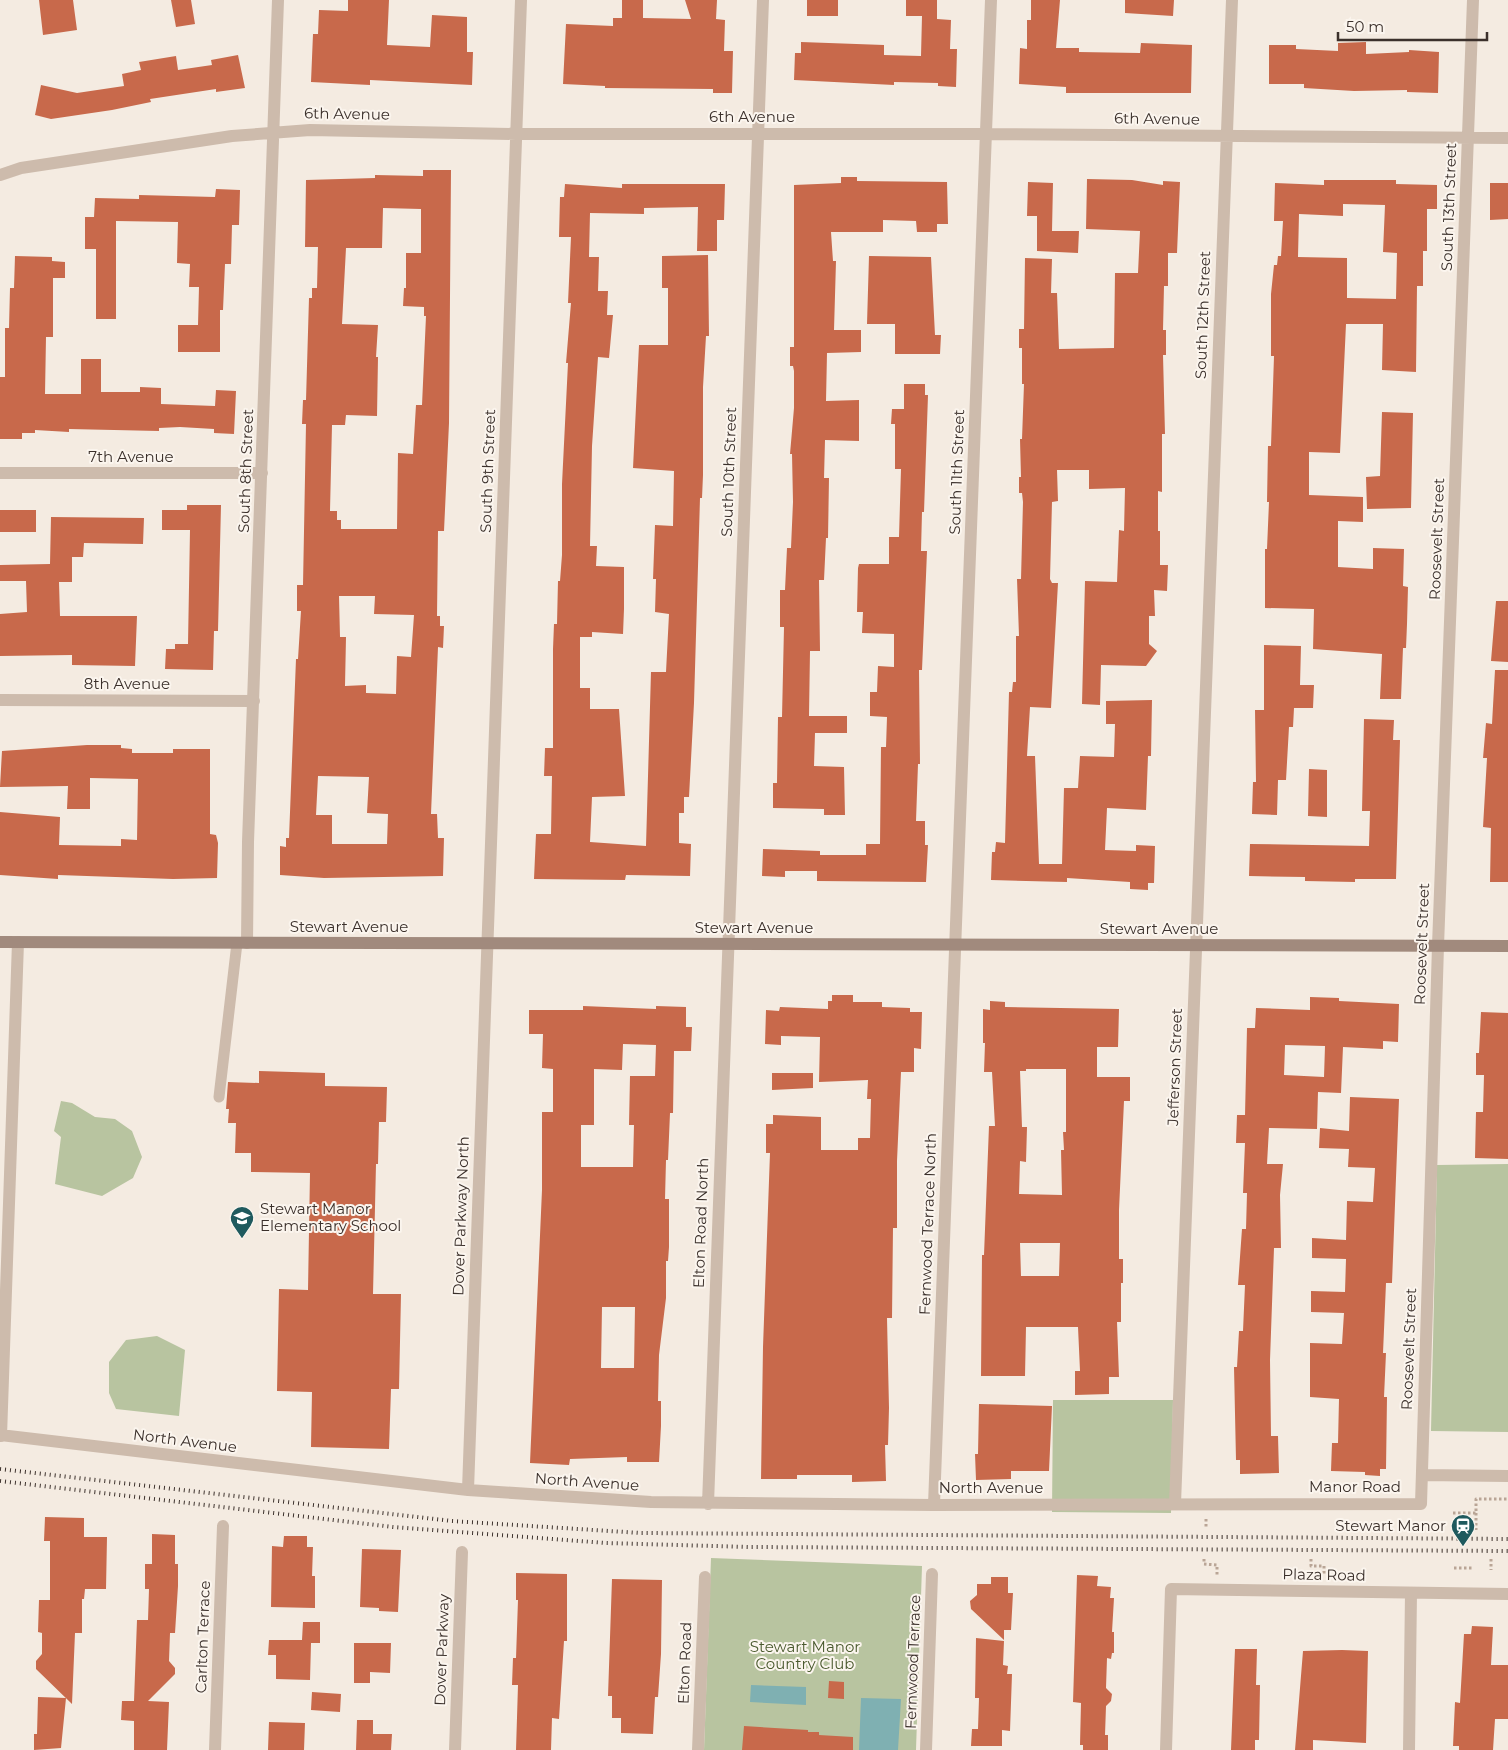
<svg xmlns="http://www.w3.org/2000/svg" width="1508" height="1750" font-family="Montserrat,sans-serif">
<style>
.green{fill:#b8c4a0}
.water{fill:#7fb0b2}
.building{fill:#c8694b;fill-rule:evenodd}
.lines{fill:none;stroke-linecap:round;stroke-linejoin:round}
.path{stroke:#b9a596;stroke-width:3;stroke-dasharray:2.5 2.5;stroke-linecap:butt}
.lane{stroke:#cdbbac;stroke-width:11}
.street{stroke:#cdbbac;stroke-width:12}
.secondary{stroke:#a18a7d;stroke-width:12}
.rail{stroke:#3b302b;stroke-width:4;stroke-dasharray:1 4;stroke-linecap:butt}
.labels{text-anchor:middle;stroke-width:4;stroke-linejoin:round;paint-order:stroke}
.street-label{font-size:15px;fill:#3b302b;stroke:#fbf5ee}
.poi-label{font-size:15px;fill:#3b302b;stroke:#fbf5ee;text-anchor:start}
.park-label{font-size:15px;fill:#4a5a2e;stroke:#fbf5ee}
</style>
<rect width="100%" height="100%" fill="#f4ebe1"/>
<path class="green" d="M61,1101L72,1103L95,1117L115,1119L132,1131L142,1157L133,1178L102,1196L55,1184L61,1137L54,1131Z
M1508,1164V1432L1431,1431L1437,1165Z
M157,1336L185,1350L179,1416L116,1409L109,1393V1362L126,1340Z
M1053,1400H1173L1171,1513L1052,1512Z
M711,1558L922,1566L916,1750H704Z"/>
<path class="water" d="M751,1685L806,1687V1705L750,1702Z
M861,1698L901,1699L898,1750H859Z"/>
<path class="building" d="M39,0H73L77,30L43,35Z
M171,0H191L195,24L176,27Z
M348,0H389L387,45L430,47L432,15L467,17V52H473L472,85L370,80V85L311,82L313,34H318L319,10L348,11Z
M622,0H643V18L691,19L685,0H717L716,19L725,20L724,51H733L732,93H713V89L605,88V86L563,84L566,24L613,26V18H622Z
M807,0H838V16H807Z
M906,0H937V19L951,20L950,49H957L956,87L938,86V83L894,82V85L794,80L795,53H801V42L884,45V55L921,56L922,16H906Z
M1031,0H1060L1056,48H1079V52L1140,53L1141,43L1192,45L1191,93H1066V87L1019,84L1020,48L1027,49V20H1031Z
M1125,0H1174L1173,16L1125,13Z
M1366,42V54L1409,52V50L1439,52L1438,93L1407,92V90L1354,91L1304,88V84H1269V45H1296V49L1338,51V43Z
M238,55L245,88L216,92V89L150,99L151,102L112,110L51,119L35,115L41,85L77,93L124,86L122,74L141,70L139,62L176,56L178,70L212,65L211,60Z
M423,170H451L449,423L444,531H438L437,616H440V626H444L443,648L438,647L431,814H437L438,838H444L443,876L324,878L280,875V846L286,847V838H289L296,659H298L301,611H297V585H303L306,424H302L303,400H306L309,298H312V288H317L318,247H305L306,180L375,178V175L423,176ZM383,208L421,209V253H406V288H404L403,306L424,307V316H426L422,405H416L413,454L398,453L397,529H341V520H337V511H330L332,425H345L346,415L377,416L378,357H376L378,325L342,324L346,248H382ZM339,596H375L374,614L414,615L411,657L397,656L396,694L366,693V685L345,686L346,637H340ZM318,776L369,777L367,813L388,814L387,844H332V815H316Z
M841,177H857V181L947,182L948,224H937V232H917L916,221L883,220V232H831L833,261H836L834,330H861V352L827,353L826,401L859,400V441L825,440L824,478H829L828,538H826L824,580H819L820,651H810L809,716H847V733H815L814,766L844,767L845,815H824V809L773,808V783H777L778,717H782L784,627H780V590H785L787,548H791L793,502L792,454H790L794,408V371L793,366H790V347H794V185L841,183Z
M1087,179L1132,180L1163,185V181L1180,182L1177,253H1168V286H1164L1163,330H1166V355H1163L1165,434H1162V492L1158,491V531H1160V565H1168L1167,591L1154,590L1155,616H1149V644L1157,651L1146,666L1101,665L1100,705L1082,704L1085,581L1117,582L1119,530L1124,531L1125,488L1089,489V470H1057L1058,501L1052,502L1050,579L1052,583H1058L1051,708L1030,707L1027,756H1035L1039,864H1062L1064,788H1078L1080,756L1114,757L1115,724H1106V701L1152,700L1151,756H1148L1146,810L1107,808L1105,850L1136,851V845L1155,846L1154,883H1148V890L1130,889V882L1067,878V882L991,880L992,852H995L996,842L1005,843L1009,692H1012L1013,682H1016V636H1019L1017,579H1021L1023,502L1022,493H1019V477H1021L1020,439H1022L1024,384H1022V348H1019V329H1024L1025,258L1052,259L1051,293H1057L1059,349L1114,348L1115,273H1138L1140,231L1086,229Z
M1324,180H1396V184L1437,185V209H1427V251H1423V286H1417L1416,372L1382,370L1383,324H1346L1340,453L1309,452V495L1363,497V522L1338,521V567L1373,569V548L1404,549L1403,586L1408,587L1407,624L1406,648H1403L1401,699H1380L1382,654L1313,649L1314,609L1265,608V549H1267L1269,502H1267L1268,446H1271L1274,356H1271V294L1274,265H1277L1278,256H1281L1283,221H1274L1275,183L1324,185ZM1343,204L1385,205L1383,252L1397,253L1396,299L1347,298V258L1298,257L1299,214L1343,216Z
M1028,182L1053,183L1052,231H1079L1078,253L1037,251V216H1027Z
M1490,183H1508V219L1490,220Z
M565,184L622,188V184H725L724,220H717V251H697L698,207L644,208V214L590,213L589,257H599L598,291H608L607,315H613L609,358L598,357L592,446L590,546H597L596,566L624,567V609L623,634L592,632V637H580V688H590V709H619L625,796L592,797L590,842L646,846L651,672H666L669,614L655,612L656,579H653L655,525L673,526L674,471L633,468L639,345H668V288H662V256L708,255L709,336H706L703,387V475L702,498H700L694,703L689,797H684V813H679V843L691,844L690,876L626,875L625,880L534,879L536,834H551L552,776H544L545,748H553V649L554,624H557L558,581H560L562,555V484L568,363H566L571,303H568L571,237H559L560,197H564Z
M216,189L240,190L239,225H232L231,264H225L223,310H220V352H178V325H198L199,287H189L190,264L177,263L178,222L116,221V319H96V249H85V217H94L95,198L139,199V195L215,197Z
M15,256L52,257V261L65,262V278H53V337H46L45,394H81V359H101V392H140V387L161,388V404L215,406L216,390L236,391L234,434L214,433V429L180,427L159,428V431L69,429V432L35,430V433H22V439H0V377H5V328H9L10,288H14Z
M869,256L931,257L935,335H941L940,354H895V324H867Z
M904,384H925V395H928L924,512H922L921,551H927L926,576L922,670H919L920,764H918L916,821H925V845H928L926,882L817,881V871H785V877L762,876L763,849L820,851V855H866V844H880L881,747H886L887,717L870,716V692H877L878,666L894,667V634L862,633L863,612H857L858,568L859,564H889V537H899L901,469H895V424H891L892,409H904Z
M1382,412L1413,413L1411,508L1367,509L1366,477L1380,476Z
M187,505H221L218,631H214L213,670L165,669L166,649H175V644H188L190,530H162V510H187Z
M0,510H36V532H0Z
M51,517L144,518L143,544L84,543L83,557H72V582H59L60,616H137L135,666L72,665V655L0,656V614L27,612L26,581H0V565L50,564Z
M1496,601H1508V662L1491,661Z
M1264,645L1301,646L1300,685H1314L1313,708H1294L1293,727H1289L1286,780H1278L1277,815L1252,814L1253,782H1256L1255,710H1264Z
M1495,670H1508V882H1490L1491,828L1483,827L1487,758H1483L1486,723L1492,724Z
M1364,719L1394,720L1393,740H1400L1396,879H1355V882L1305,881V877L1249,876L1250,844L1369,846L1370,811H1362Z
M87,745H121V748L132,749V753H173V749H210V834L216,835L218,843L217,878L173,879L58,875V879L0,875V812L60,817L59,845L121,846V839L137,840L138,779L90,778V809H67L68,786L0,787L2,751Z
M1309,769L1327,770V817L1308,816Z
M832,995H853V1002H882V1007L910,1008V1012H922L921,1049L914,1048V1072H901L897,1161V1228H893L892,1318H887L889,1408L888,1445H885L886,1481L852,1482V1475H797V1479H761L763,1347L770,1153H766V1124H773V1115L821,1117V1150H858V1138H870L871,1099H867L868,1080L819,1082L820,1037L781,1036V1045L765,1044L766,1010L779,1011L780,1007L828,1009V1001H832Z
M1310,997L1339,998V1001L1399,1004L1398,1042L1383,1041V1049L1343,1047L1341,1093L1318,1092L1317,1129L1269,1128L1267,1164H1283L1280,1195L1281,1248H1274L1270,1360L1271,1436H1278L1279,1473L1240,1474V1460H1236L1234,1367H1237L1239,1331H1243L1245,1285H1238L1242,1229H1246L1247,1193H1243L1245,1143H1236L1237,1115H1245L1247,1028H1255L1256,1008L1310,1010ZM1285,1045L1325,1046L1324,1077L1284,1075Z
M990,1001L1005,1002V1007L1119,1009L1118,1047H1097V1077H1130V1101H1124L1119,1210V1259H1123V1283H1121V1322H1117L1119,1377H1109V1394L1075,1395V1371H1080L1078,1327H1026L1025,1376H981L982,1255H984L989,1126H995L992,1072H984L985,1043H983V1009L990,1010ZM1026,1069H1066V1132H1063L1064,1150H1061L1062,1195L1019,1194L1020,1161L1026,1162L1027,1127H1022L1020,1071H1026ZM1020,1243H1060L1059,1276H1021Z
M583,1006L656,1009V1006L686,1007V1027H692L691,1051H674L673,1113H670L668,1160H666L665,1199H669V1247L668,1261H666V1298L659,1355L658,1401H661V1426L659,1462H627V1457L570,1459L569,1465L530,1463L542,1190V1112H553V1069L542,1068L543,1034H529V1010H583ZM623,1044L656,1045L655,1076H630L629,1125H634L633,1167H581V1125H594V1069L622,1070ZM602,1307H635L634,1368H601Z
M1481,1012L1508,1013V1159L1475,1158L1476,1112H1483L1484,1075H1476V1053H1479Z
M259,1071L325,1073V1086L387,1087L386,1122H379L378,1164H376L373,1294H401L399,1389H391L389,1449L311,1447L312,1392L277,1391L279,1289L308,1290L310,1173L251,1172V1153H235L236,1123H228L229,1109H226L228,1082L259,1083Z
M772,1073H813V1088L772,1090Z
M1350,1097L1399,1099L1392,1283H1386L1383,1353H1386L1384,1397H1387L1386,1469H1380V1476L1365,1475V1472L1331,1471L1332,1443H1338L1339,1399L1310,1397V1343L1342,1344L1344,1313L1311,1312V1291L1345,1292L1346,1259L1312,1258V1238L1346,1240L1347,1201L1373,1202L1375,1168L1348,1167L1349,1149L1319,1148L1320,1128L1349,1131Z
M979,1404L1052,1406L1049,1471H1011V1479L976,1480L975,1454H978Z
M45,1517L84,1518V1537H107L106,1589H85L84,1599H82V1633H75L72,1704L36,1669V1661L42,1654V1633L38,1632L39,1600H50V1541H44Z
M152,1534L175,1535V1564H178V1586L175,1633H170L169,1661L175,1668V1674L148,1701L169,1702L167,1750H134V1721L121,1720L122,1701H134L137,1620H148L149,1589H145V1564H152Z
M284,1536H307V1547H313L312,1576H315V1608L271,1607L272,1546L283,1547Z
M362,1549L401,1550L398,1612L379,1611V1608L360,1607Z
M516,1573L567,1574V1641H564L559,1719L552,1718L551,1750H516L518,1685H512L513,1658H516L518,1600H516Z
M1077,1575L1098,1576L1097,1586L1111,1587L1110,1598H1114L1112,1632H1114V1653H1112L1111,1659L1107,1658L1106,1688L1112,1694L1111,1701L1106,1706L1105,1735H1108V1750H1083V1745H1080L1081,1703L1073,1702Z
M991,1577H1008V1593H1013L1011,1630H1004V1640L971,1609L970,1601L977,1595V1584H991Z
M612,1579L662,1580L661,1654L658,1697H655L653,1734L621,1733V1718H612V1696H608Z
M303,1622H320V1643H311L310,1680L276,1679V1655H268L269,1640H302Z
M1472,1626L1493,1627L1491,1665H1508V1719H1495L1493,1750H1459V1746H1453L1455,1702L1460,1703L1464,1634H1471Z
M976,1638L1004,1641L1003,1665L1008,1666L1007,1674H1012L1010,1731L1002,1730V1746H971L972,1729H978L979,1698H975Z
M354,1643H391L390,1673L370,1672V1683H354Z
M1235,1649H1257L1256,1685H1260L1259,1740H1255V1750H1231Z
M1342,1650L1368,1651L1366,1743L1313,1740V1750H1295L1303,1651Z
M829,1681L844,1682V1699L828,1698Z
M312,1692L341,1694L340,1712L311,1710Z
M38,1697L66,1698L61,1748L34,1750V1734H37Z
M357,1720H373V1734H392L391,1750H356Z
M269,1722L305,1723L304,1750H268Z
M744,1726L808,1730V1732H819V1735L853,1737V1750H742Z"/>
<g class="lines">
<path class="path" d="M1453,1513H1476V1499H1508
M1476,1513V1530
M1206,1519V1529
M1204,1559V1564L1217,1565V1575
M1311,1559V1566H1324V1576
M1491,1559V1570
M1454,1568H1473"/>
<path class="lane" d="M219,1097L237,943"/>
<path class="street" d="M0,175L21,168L232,136L310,130L516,134H986L1508,138
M0,473H262
M0,700L254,701
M247,943L248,842L278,0
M0,1435L468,1490L651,1502L934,1505L1421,1504L1438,946L1473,0
M1,1436L18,942
M1422,1475L1508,1476
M468,1490L521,0
M708,1504L763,0
M1175,1504L1232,0
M934,1505L991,0
M215,1750L223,1526
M455,1750L462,1552
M698,1750L705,1577
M926,1750L932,1574
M1166,1750L1171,1589L1508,1594
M1409,1750L1411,1593"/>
<path class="secondary" d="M0,942L1508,946"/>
<path class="rail" d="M0,1469L452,1521L641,1533L1508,1539
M0,1481L393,1527L606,1543L750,1547L1508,1551"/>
</g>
<defs>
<g id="school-pin" transform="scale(1.25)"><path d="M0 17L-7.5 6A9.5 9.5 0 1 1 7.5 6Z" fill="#1f5a5e" stroke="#fbf5ee"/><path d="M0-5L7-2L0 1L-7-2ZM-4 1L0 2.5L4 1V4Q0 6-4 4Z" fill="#fff"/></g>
<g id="station-pin" transform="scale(1.25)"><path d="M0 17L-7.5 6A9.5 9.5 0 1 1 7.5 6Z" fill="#1f5a5e" stroke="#fbf5ee"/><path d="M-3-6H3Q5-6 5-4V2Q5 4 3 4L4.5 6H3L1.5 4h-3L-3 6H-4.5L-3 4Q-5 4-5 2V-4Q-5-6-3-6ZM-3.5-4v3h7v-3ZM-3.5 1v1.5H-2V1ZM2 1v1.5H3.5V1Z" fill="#fff"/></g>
</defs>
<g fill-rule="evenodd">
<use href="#school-pin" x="242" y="1218"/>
<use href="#station-pin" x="1463" y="1526"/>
</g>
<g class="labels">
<g class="street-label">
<text transform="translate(347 114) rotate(1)" y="5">6th Avenue</text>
<text x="752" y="122">6th Avenue</text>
<text transform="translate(1157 119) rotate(1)" y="5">6th Avenue</text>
<text transform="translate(1449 207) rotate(-88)" y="5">South 13th Street</text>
<text transform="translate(1203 315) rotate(-88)" y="5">South 12th Street</text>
<text x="131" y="462">7th Avenue</text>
<text transform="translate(246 471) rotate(-88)" y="5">South 8th Street</text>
<text transform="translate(488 471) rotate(-88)" y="5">South 9th Street</text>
<text transform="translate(729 472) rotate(-88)" y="5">South 10th Street</text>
<text transform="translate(957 472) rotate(-88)" y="5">South 11th Street</text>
<text transform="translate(1437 539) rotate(-88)" y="5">Roosevelt Street</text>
<text x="127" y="689">8th Avenue</text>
<text x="349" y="932">Stewart Avenue</text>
<text x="754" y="933">Stewart Avenue</text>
<text x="1159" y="934">Stewart Avenue</text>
<text transform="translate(1422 944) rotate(-88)" y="5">Roosevelt Street</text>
<text transform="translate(1175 1067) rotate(-88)" y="5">Jefferson Street</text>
<text transform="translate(461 1216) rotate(-88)" y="5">Dover Parkway North</text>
<text transform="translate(701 1223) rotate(-88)" y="5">Elton Road North</text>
<text transform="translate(928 1224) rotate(-88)" y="5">Fernwood Terrace North</text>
<text transform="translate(1409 1349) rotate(-88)" y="5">Roosevelt Street</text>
<text transform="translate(185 1441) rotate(7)" y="5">North Avenue</text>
<text transform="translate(587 1482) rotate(4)" y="5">North Avenue</text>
<text x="1355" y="1492">Manor Road</text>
<text x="991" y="1493">North Avenue</text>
<text transform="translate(1324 1575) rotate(1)" y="5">Plaza Road</text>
<text transform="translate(203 1637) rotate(-88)" y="5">Carlton Terrace</text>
<text transform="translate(442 1650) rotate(-88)" y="5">Dover Parkway</text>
<text transform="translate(913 1662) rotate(-88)" y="5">Fernwood Terrace</text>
<text transform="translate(685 1663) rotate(-88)" y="5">Elton Road</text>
</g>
<g class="poi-label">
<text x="260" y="1214">Stewart Manor<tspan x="260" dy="17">Elementary School</tspan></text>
<text x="1446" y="1531" text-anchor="end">Stewart Manor</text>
</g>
<g class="park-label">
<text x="805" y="1652">Stewart Manor<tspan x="805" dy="17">Country Club</tspan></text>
</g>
</g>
<path d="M1338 32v8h149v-8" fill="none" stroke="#3b302b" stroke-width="2.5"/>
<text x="1346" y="32" font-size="15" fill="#3b302b" stroke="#fbf5ee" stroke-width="4" paint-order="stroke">50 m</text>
</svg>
